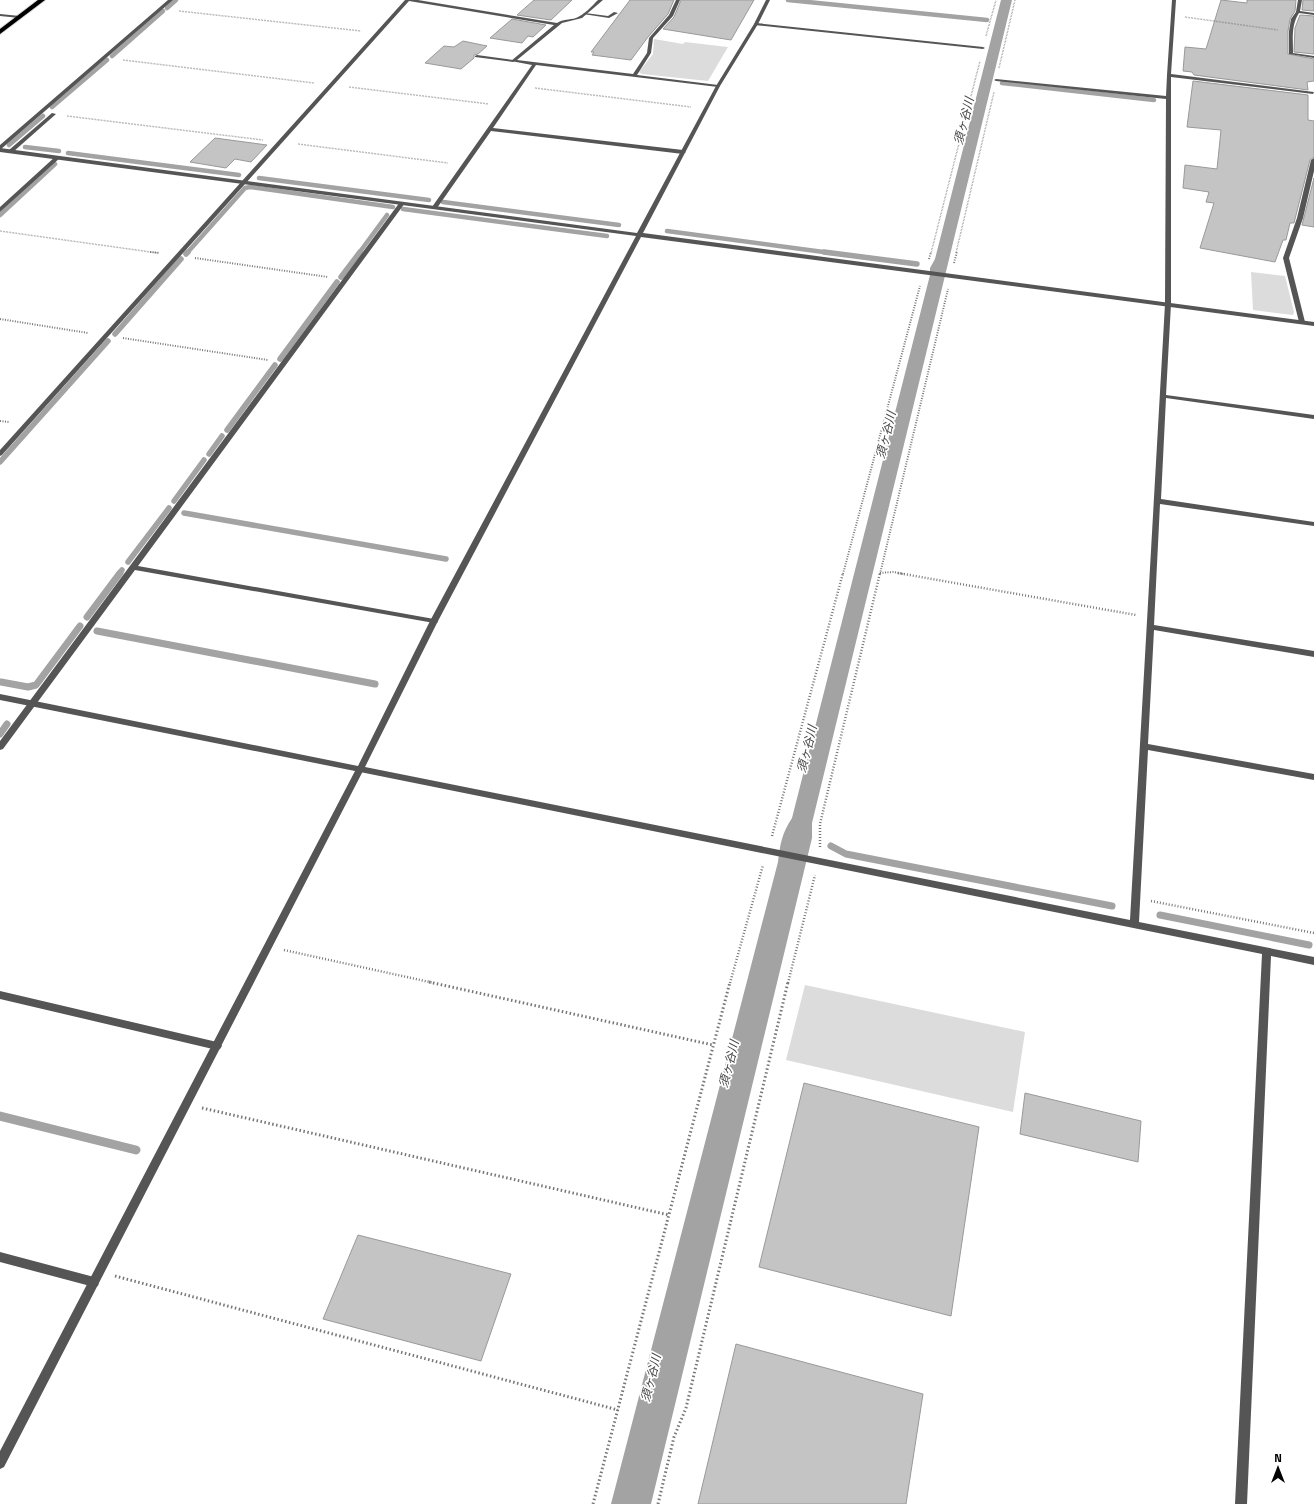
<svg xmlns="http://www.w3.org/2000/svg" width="1314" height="1504" font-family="'Titillium Web','Noto Sans JP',sans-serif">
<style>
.green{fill:#dcdcdc}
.water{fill:#a3a3a3}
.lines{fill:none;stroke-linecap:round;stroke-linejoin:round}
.stream-far3{stroke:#a3a3a3;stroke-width:4.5}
.stream-far2{stroke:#a3a3a3;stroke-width:5.5}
.stream-far1{stroke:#a3a3a3;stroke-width:7}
.stream{stroke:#a3a3a3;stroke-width:9}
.building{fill:#c4c4c4;stroke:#999}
.trunk-casing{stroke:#dbdbdb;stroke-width:2}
.path-far3{stroke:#777;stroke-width:1.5;stroke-dasharray:0.5 1;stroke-linecap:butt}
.path-far2{stroke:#777;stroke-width:2;stroke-dasharray:1 1.5;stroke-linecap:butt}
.path-far1{stroke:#777;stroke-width:2.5;stroke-dasharray:1 2;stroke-linecap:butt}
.path{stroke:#777;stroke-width:3;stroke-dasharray:1.5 2.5;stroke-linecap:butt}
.service{fill:#555;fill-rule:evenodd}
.minor{fill:#555;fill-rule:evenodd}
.tertiary{fill:#555;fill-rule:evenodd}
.trunk{fill:#000;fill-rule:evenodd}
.labels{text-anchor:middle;stroke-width:3.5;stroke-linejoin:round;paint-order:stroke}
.water-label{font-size:12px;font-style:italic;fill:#444;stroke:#fff}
</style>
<rect width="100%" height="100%" fill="#fff"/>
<path class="green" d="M654,39L683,44L685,42L728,47L708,81L642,74L639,72L653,54Z
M1251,272L1285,276L1294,312L1293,315L1253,310Z
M805,985L1025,1032L1013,1112L786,1060Z"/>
<path class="water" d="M1001,0H1012L812,823V838L651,1504H611L778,862C780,844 782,833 792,818L930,275V268L935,259Z"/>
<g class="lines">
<path class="stream-far3" d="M788,0L987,20
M167,8L176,0
M112,56L163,11
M1002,83L1154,100
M52,107L107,60
M9,145L43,116
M25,147L59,151
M68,153L239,175
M259,178L429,200
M443,202L619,225
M403,209L607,236
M0,215L55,164
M667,231L831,253
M187,253L245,188L250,187L393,207
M359,253L387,215"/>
<path class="stream-far2" d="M824,252L917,264
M186,254L188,252
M341,277L360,252
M115,334L181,259
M280,359L337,282
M227,430L275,365
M209,454L222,436
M0,462L108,341
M174,501L204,460
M184,513L446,559
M128,562L169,508
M119,574L122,570"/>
<path class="stream-far1" d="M87,617L120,573
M97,631L375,684
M1,682L28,687L36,685L80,626
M0,734L7,724
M831,846L846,854L1112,906
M1160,915L1309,945"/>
<path class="stream" d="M0,1116L136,1150"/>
</g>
<path class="building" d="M534,0H572L551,20L517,15Z
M630,0H674L668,14L648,37L631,60L592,55L594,52H591Z
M681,0H754L731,40L663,29L674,17Z
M1221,0L1247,3V0H1296L1295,11L1290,19L1288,31V54L1314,59V81L1307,82L1308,90L1194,75L1192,72L1183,71L1185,47L1206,49Z
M1303,0H1314V11L1302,10Z
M1300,15L1314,16V54L1294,52L1295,28Z
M512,19L546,25L533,37L528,36L522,43L490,38Z
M463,41L487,46L478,54L474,55V58L461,69L425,63L444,46L454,47Z
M1193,81L1308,95V120L1314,121V157L1310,160L1294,223H1290L1286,240H1283L1275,262L1200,248L1214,203L1206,202L1209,192L1183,188L1185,165L1217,169L1221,130L1187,127Z
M215,138L267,145L251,162L235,159L226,168L190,162Z
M1314,178V227L1302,225Z
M804,1083L979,1127L951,1316L759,1267Z
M1025,1093L1141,1121L1138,1162L1020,1134Z
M358,1235L511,1274L481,1361L323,1319Z
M736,1344L923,1394L906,1504H698Z"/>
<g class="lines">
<g class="trunk-casing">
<path id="trunk" d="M38,0H45L0,34V29Z"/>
</g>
<path class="path-far3" d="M179,11L361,31
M1185,17L1278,30
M986,36L996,0
M123,60L314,83
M999,68L1015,0
M349,87L489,104
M535,88L691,107
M67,116L263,140
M298,144L448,163
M0,231L158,253
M931,253L980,61
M956,253L994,92"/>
<path class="path-far2" d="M150,252L160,253
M195,258L328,277
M929,259L931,252
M954,263L957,252
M0,319L88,333
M123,338L268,360
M0,421L9,422
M880,573L893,572L904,574
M843,574L920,286
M880,574L948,289"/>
<path class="path-far1" d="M898,573L1136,615
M772,836L843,573
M820,847V824L880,573
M1151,901L1314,933
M284,950L434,983
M730,983L763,865
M788,983L815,875"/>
<path class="path" d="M429,982L713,1045
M202,1108L669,1215
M115,1276L618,1410
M593,1504L730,982
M658,1504L674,1437L686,1408L788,982"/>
<path class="service" d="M614,12L618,13L609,18L583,14L585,13L608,16Z
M477,55L513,60L515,61L513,62L475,57V56Z
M52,113L56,114L13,152H9V150Z"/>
<path class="minor" d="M168,0H173L0,150V145Z
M405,0H418L557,23C563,19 569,20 576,18C584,15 592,6 598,0H603L582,18L562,23L517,60L633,74L647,53L649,38L669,15L676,0H680L673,16L653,38L651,53L637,75L718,85L720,86L718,87L536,65L493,128L683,150L686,152L683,154L491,131L437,208H433L432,207L532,65L511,61L554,25L409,1L2,455L0,456V450Z
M1172,0H1176L1171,74L1314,92L1313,94L1171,77V304L1166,395L1314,415V419L1166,398L1161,499L1314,522V526L1160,504L1154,625L1314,651V657L1154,630L1148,744L1314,774V780L1148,750L1139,922L1314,957V965L1271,956L1247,1504H1235L1262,954L360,772L356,769L360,766L1130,920L1165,304L1166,99L996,81L994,80L996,79L1166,96L1167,75Z
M1298,0H1302L1300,11L1314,13V15L1299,13C1291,25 1293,40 1293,53L1314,56V58L1289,54V31L1291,19L1296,12Z
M0,14L20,16L22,17L20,18L0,16Z
M756,23L983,47L985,48L983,49L754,25V24Z
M56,156L61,157L0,212V207Z
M1314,158V171L1303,218L1289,258L1305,322L1302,324L1299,322L1283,258L1297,218L1311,160Z
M400,202L405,203L138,566L434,619L438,621L437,623H434L135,570L3,749L0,750V741Z
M0,991L217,1042L220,1043L222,1046L220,1049L217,1050L0,999Z
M0,1252L94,1277L98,1278L99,1282L98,1286L94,1287L0,1262Z"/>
<path class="tertiary" d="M766,0H770L758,24L720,86L643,233L1314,322V326L641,237L438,621L364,769L4,1467L0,1469V1451L355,771L0,700V694L358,766L430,621L636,236L0,152V148L637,233L716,86L754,24Z"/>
<use href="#trunk" class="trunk"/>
</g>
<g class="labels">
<g class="water-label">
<text transform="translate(964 121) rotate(-76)" y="4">須ヶ谷川</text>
<text transform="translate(886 435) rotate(-76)" y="4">須ヶ谷川</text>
<text transform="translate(807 749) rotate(-76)" y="4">須ヶ谷川</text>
<text transform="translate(729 1064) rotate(-76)" y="4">須ヶ谷川</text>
<text transform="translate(651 1378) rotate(-76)" y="4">須ヶ谷川</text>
</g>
</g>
<g transform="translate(1278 1468)" stroke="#ffffff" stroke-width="3" paint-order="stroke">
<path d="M0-3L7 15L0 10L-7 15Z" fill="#000000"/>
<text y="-6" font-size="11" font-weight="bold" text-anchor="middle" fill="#000000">N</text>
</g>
</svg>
